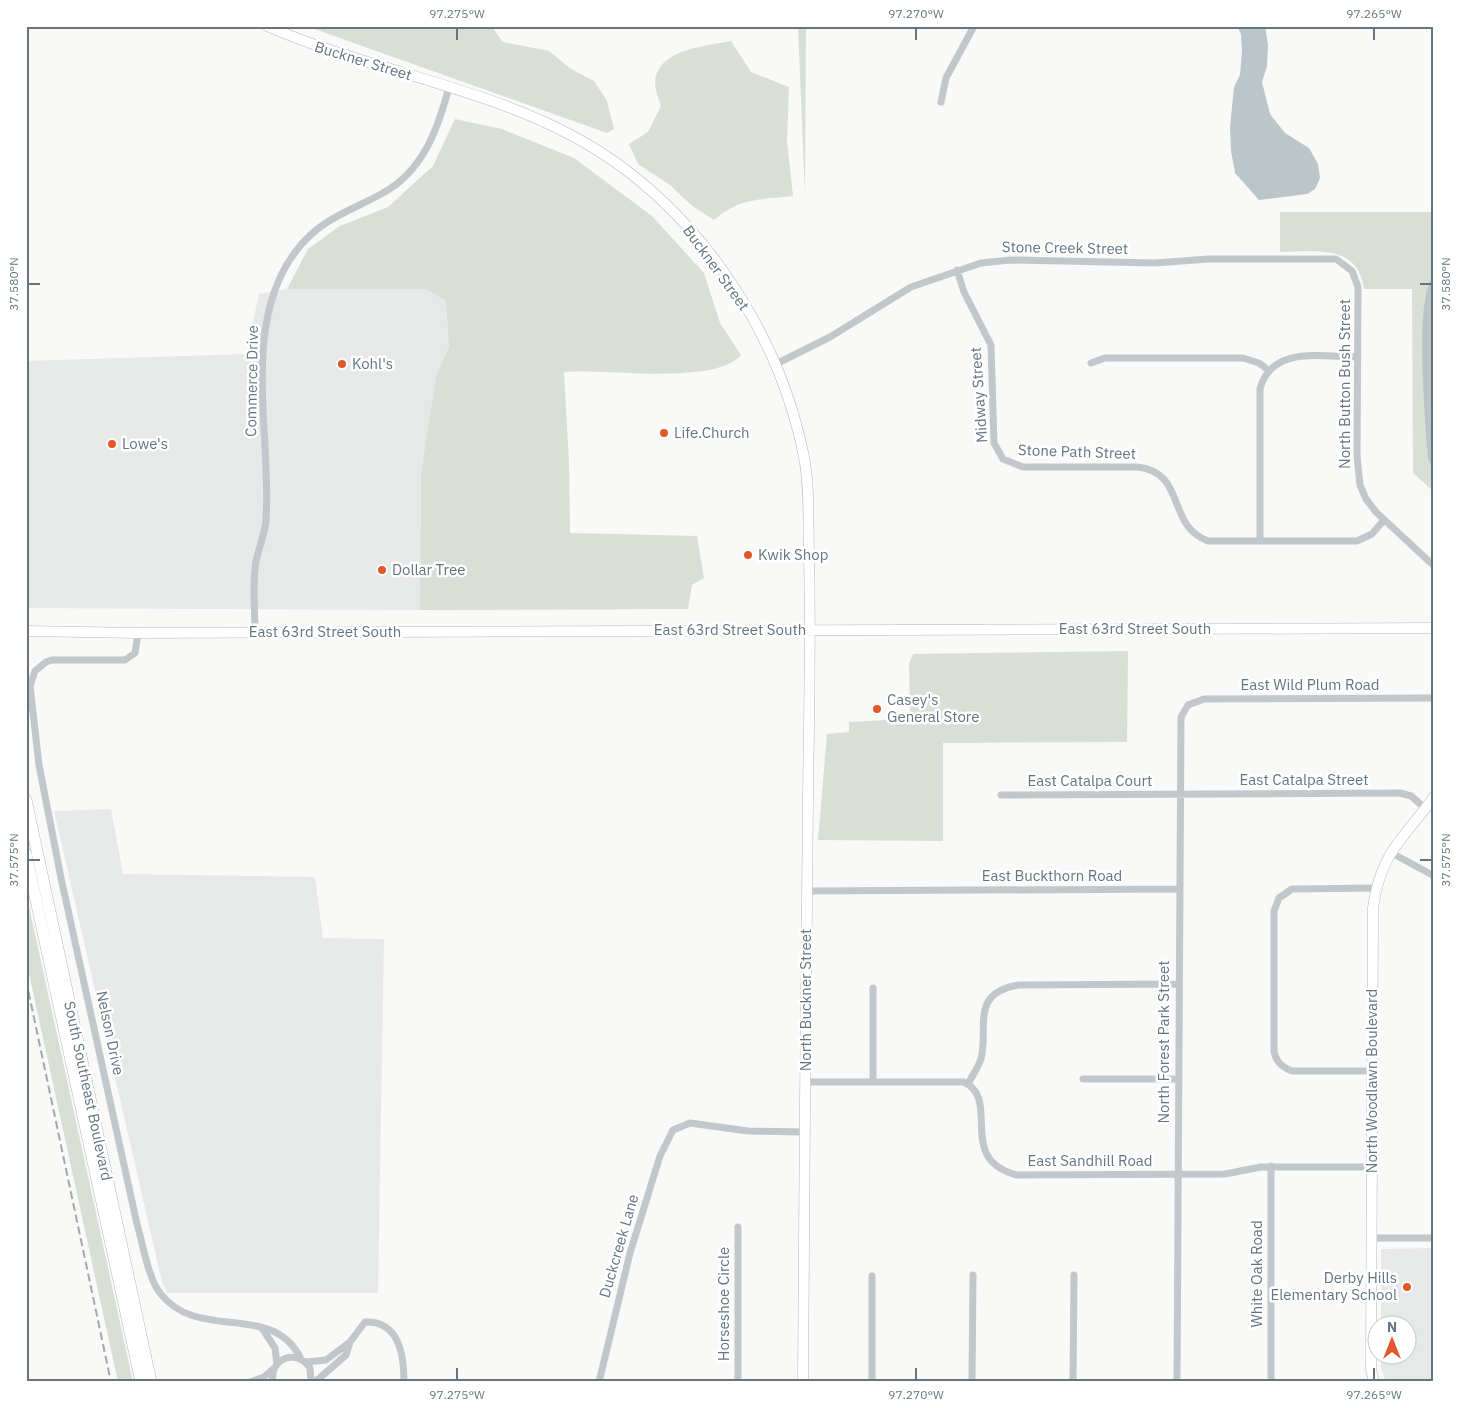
<svg xmlns="http://www.w3.org/2000/svg" width="1460" height="1408" font-family="'IBM Plex Sans',sans-serif">
<style>
.built{fill:#e7e8e8}
.green{fill:#d9ded6}
.water{fill:#bac6ca}
.lines{fill:none;stroke-linecap:round;stroke-linejoin:round}
.secondary-casing{stroke:#b2b9be;stroke-width:11}
.primary-casing{stroke:#b4b9bd;stroke-width:12}
.street{stroke:#c2c7cb;stroke-width:7}
.secondary{stroke:#fff;stroke-width:10}
.primary{stroke:#fff;stroke-width:11}
.rail{stroke:#a1a9af;stroke-width:2;stroke-dasharray:8 4;stroke-linecap:butt}
.ticks{fill:none;stroke:#647582;stroke-width:2}
.poi-dot{fill:#e3572d;stroke:#fff;stroke-width:2}
.labels{text-anchor:middle;stroke-width:5;stroke-linejoin:round;paint-order:stroke}
.street-label{font-size:15px;fill:#647582;stroke:#fff}
.poi-label{font-size:15px;fill:#647582;stroke:#fff;text-anchor:start}
.neatline{fill:none;stroke:#647582;stroke-width:2}
.ticks-label{font-size:12px;text-anchor:middle;fill:#647582}
</style>
<rect width="100%" height="100%" fill="#f9f9f7"/>
<path class="built" d="M287,289H426L446,301L449,347L436,376L421,472L420,610L26,608V361L246,354L259,294Z
M111,809L123,874L315,877L323,938L384,939L378,1293H167L162,1282L54,811Z
M1434,1248V1382H1386L1381,1368V1356H1408V1326L1381,1325V1249Z"/>
<path class="green" d="M306,26H491L503,42L549,51L571,69L594,81L607,101L614,129L607,133Z
M798,26H806L805,195Z
M731,41L751,72L789,87L787,141L793,196C762,199 738,198 714,220L691,205L670,185L638,164L629,144L648,132L661,106C658,97 653,86 656,76C664,48 707,46 731,41Z
M455,119L502,129L574,158L652,216L704,273L720,323L741,355C715,386 604,368 564,372L569,463L570,533L697,536L704,578L692,585L688,609L420,610L421,472L436,376L449,347L446,301L426,289H287L308,249L340,226L388,207L433,166Z
M1280,212H1434V492L1413,473L1412,289H1364C1358,243 1315,252 1280,252Z
M1128,651L1127,742L943,743V841L818,840L827,734L849,732V722L905,719L910,715L909,664L913,654Z
M26,893L133,1382H118L26,960Z"/>
<path class="water" d="M1237,26H1265L1268,45L1267,66L1262,82L1270,114L1285,133L1309,148L1318,164L1320,178L1315,189L1307,194L1259,200L1235,173L1231,151L1230,127L1234,87L1240,75L1242,51L1241,34Z
M1434,276V470L1428,459C1426,426 1413,297 1434,276Z"/>
<g class="lines">
<g class="secondary-casing">
<path id="secondary" d="M267,26C381,76 512,89 615,162C711,230 781,341 804,457C810,490 808,524 809,557C811,638 809,718 808,798C805,993 805,1187 803,1382
M26,631L138,633L1434,628
M1374,1382L1371,1369L1373,908C1380,853 1404,838 1434,797"/>
</g>
<g class="primary-casing">
<path id="primary" d="M26,800L151,1382
M26,854L141,1382"/>
</g>
<path class="street" d="M941,102L946,78L974,26
M957,270L964,292L991,345L994,443L1003,459L1023,467H1137C1187,472 1166,526 1208,541H1357L1372,534L1384,520
M1091,363L1105,358H1243L1259,363L1268,370
M774,365L830,337L911,287L981,263L1010,260L1155,263L1208,259H1336L1352,271L1358,287L1357,456L1360,485L1366,499L1376,512L1434,566
M1260,541V389C1271,345 1323,357 1358,357
M255,632C255,609 252,584 256,561C259,547 265,534 266,520C272,435 240,324 296,251C321,218 349,212 383,193C423,171 438,129 449,87
M138,633L135,653L125,660H52L46,662L35,671L30,686L39,765L61,878L137,1224C143,1244 148,1278 160,1293C198,1343 272,1300 301,1359
M1001,795L1400,793L1411,796L1425,808
M1390,852L1434,876
M807,891L1179,889
M873,988V1081
M1372,1071H1292C1282,1067 1276,1062 1274,1051V911L1279,898L1292,889L1377,888
M1083,1079H1178
M806,1082H964C1002,1100 955,1159 1017,1175L1225,1174L1261,1167H1372
M968,1084C972,1076 978,1068 981,1059C989,1028 969,993 1019,985L1178,984
M1371,1238H1434
M262,1328L275,1348L277,1364
M306,1362L326,1360L350,1342L365,1322C400,1321 404,1356 404,1382
M250,1382L264,1377L273,1369
M273,1382C269,1358 297,1348 310,1368L311,1382
M315,1382L346,1355L350,1342
M599,1382L630,1253L660,1156L673,1130L690,1123L748,1131L805,1132
M738,1382V1227
M872,1382V1276
M972,1382L973,1275
M1073,1382L1074,1275
M1177,1382L1181,717L1188,705L1204,699L1434,698
M1271,1382V1166"/>
<use href="#secondary" class="secondary"/>
<use href="#primary" class="primary"/>
<path class="rail" d="M26,980L111,1382"/>
</g>
<path class="ticks" d="M457,28V40M916,28V40M1374,28V40M28,284H40M1420,284H1432M28,860H40M1420,860H1432M457,1368V1380M916,1368V1380M1374,1368V1380"/>
<g class="poi-dot">
<circle cx="342" cy="364" r="5"/>
<circle cx="664" cy="433" r="5"/>
<circle cx="112" cy="444" r="5"/>
<circle cx="748" cy="555" r="5"/>
<circle cx="382" cy="570" r="5"/>
<circle cx="877" cy="709" r="5"/>
<circle cx="1407" cy="1287" r="5"/>
</g>
<g class="labels">
<g class="street-label">
<text transform="translate(363 61) rotate(17)" y="5">Buckner Street</text>
<text transform="translate(1065 248) rotate(1)" y="5">Stone Creek Street</text>
<text transform="translate(716 268) rotate(54)" y="5">Buckner Street</text>
<text transform="translate(252 381) rotate(-89)" y="5">Commerce Drive</text>
<text transform="translate(1345 384) rotate(-90)" y="5">North Button Bush Street</text>
<text transform="translate(979 395) rotate(-94)" y="5">Midway Street</text>
<text transform="translate(1077 452) rotate(2)" y="5">Stone Path Street</text>
<text x="1135" y="634">East 63rd Street South</text>
<text x="730" y="635">East 63rd Street South</text>
<text x="325" y="637">East 63rd Street South</text>
<text x="1310" y="690">East Wild Plum Road</text>
<text x="1304" y="785">East Catalpa Street</text>
<text x="1090" y="786">East Catalpa Court</text>
<text x="1052" y="881">East Buckthorn Road</text>
<text transform="translate(806 1000) rotate(-90)" y="5">North Buckner Street</text>
<text transform="translate(110 1033) rotate(78)" y="5">Nelson Drive</text>
<text transform="translate(1164 1042) rotate(-90)" y="5">North Forest Park Street</text>
<text transform="translate(1372 1081) rotate(-90)" y="5">North Woodlawn Boulevard</text>
<text transform="translate(88 1091) rotate(78)" y="5">South Southeast Boulevard</text>
<text x="1090" y="1166">East Sandhill Road</text>
<text transform="translate(619 1246) rotate(-74)" y="5">Duckcreek Lane</text>
<text transform="translate(1257 1274) rotate(-90)" y="5">White Oak Road</text>
<text transform="translate(724 1304) rotate(-90)" y="5">Horseshoe Circle</text>
</g>
<g class="poi-label">
<text x="352" y="369">Kohl's</text>
<text x="674" y="438">Life.Church</text>
<text x="122" y="449">Lowe's</text>
<text x="758" y="560">Kwik Shop</text>
<text x="392" y="575">Dollar Tree</text>
<text x="887" y="705">Casey's<tspan x="887" dy="17">General Store</tspan></text>
<text x="1397" y="1283" text-anchor="end">Derby Hills<tspan x="1397" dy="17">Elementary School</tspan></text>
</g>
</g>
<rect width="1460" height="1408" fill="none" stroke="#ffffff" stroke-width="55"/>
<g transform="translate(1392 1340)"><circle r="24" fill="#ffffff" stroke="#c1c8cd"/>
<path d="M0-4L9 19L0 12L-9 19Z" fill="#e3572d"/>
<text y="-8" font-size="14" font-weight="bold" text-anchor="middle" fill="#647582">N</text>
</g>
<rect x="28" y="28" width="1404" height="1352" class="neatline"/>
<g class="ticks-label">
<text x="457" y="18">97.275°W</text>
<text x="916" y="18">97.270°W</text>
<text x="1374" y="18">97.265°W</text>
<text transform="translate(14 284) rotate(-90)" y="4">37.580°N</text>
<text transform="translate(1446 284) rotate(-90)" y="4">37.580°N</text>
<text transform="translate(14 860) rotate(-90)" y="4">37.575°N</text>
<text transform="translate(1446 860) rotate(-90)" y="4">37.575°N</text>
<text x="457" y="1399">97.275°W</text>
<text x="916" y="1399">97.270°W</text>
<text x="1374" y="1399">97.265°W</text>
</g>
</svg>
